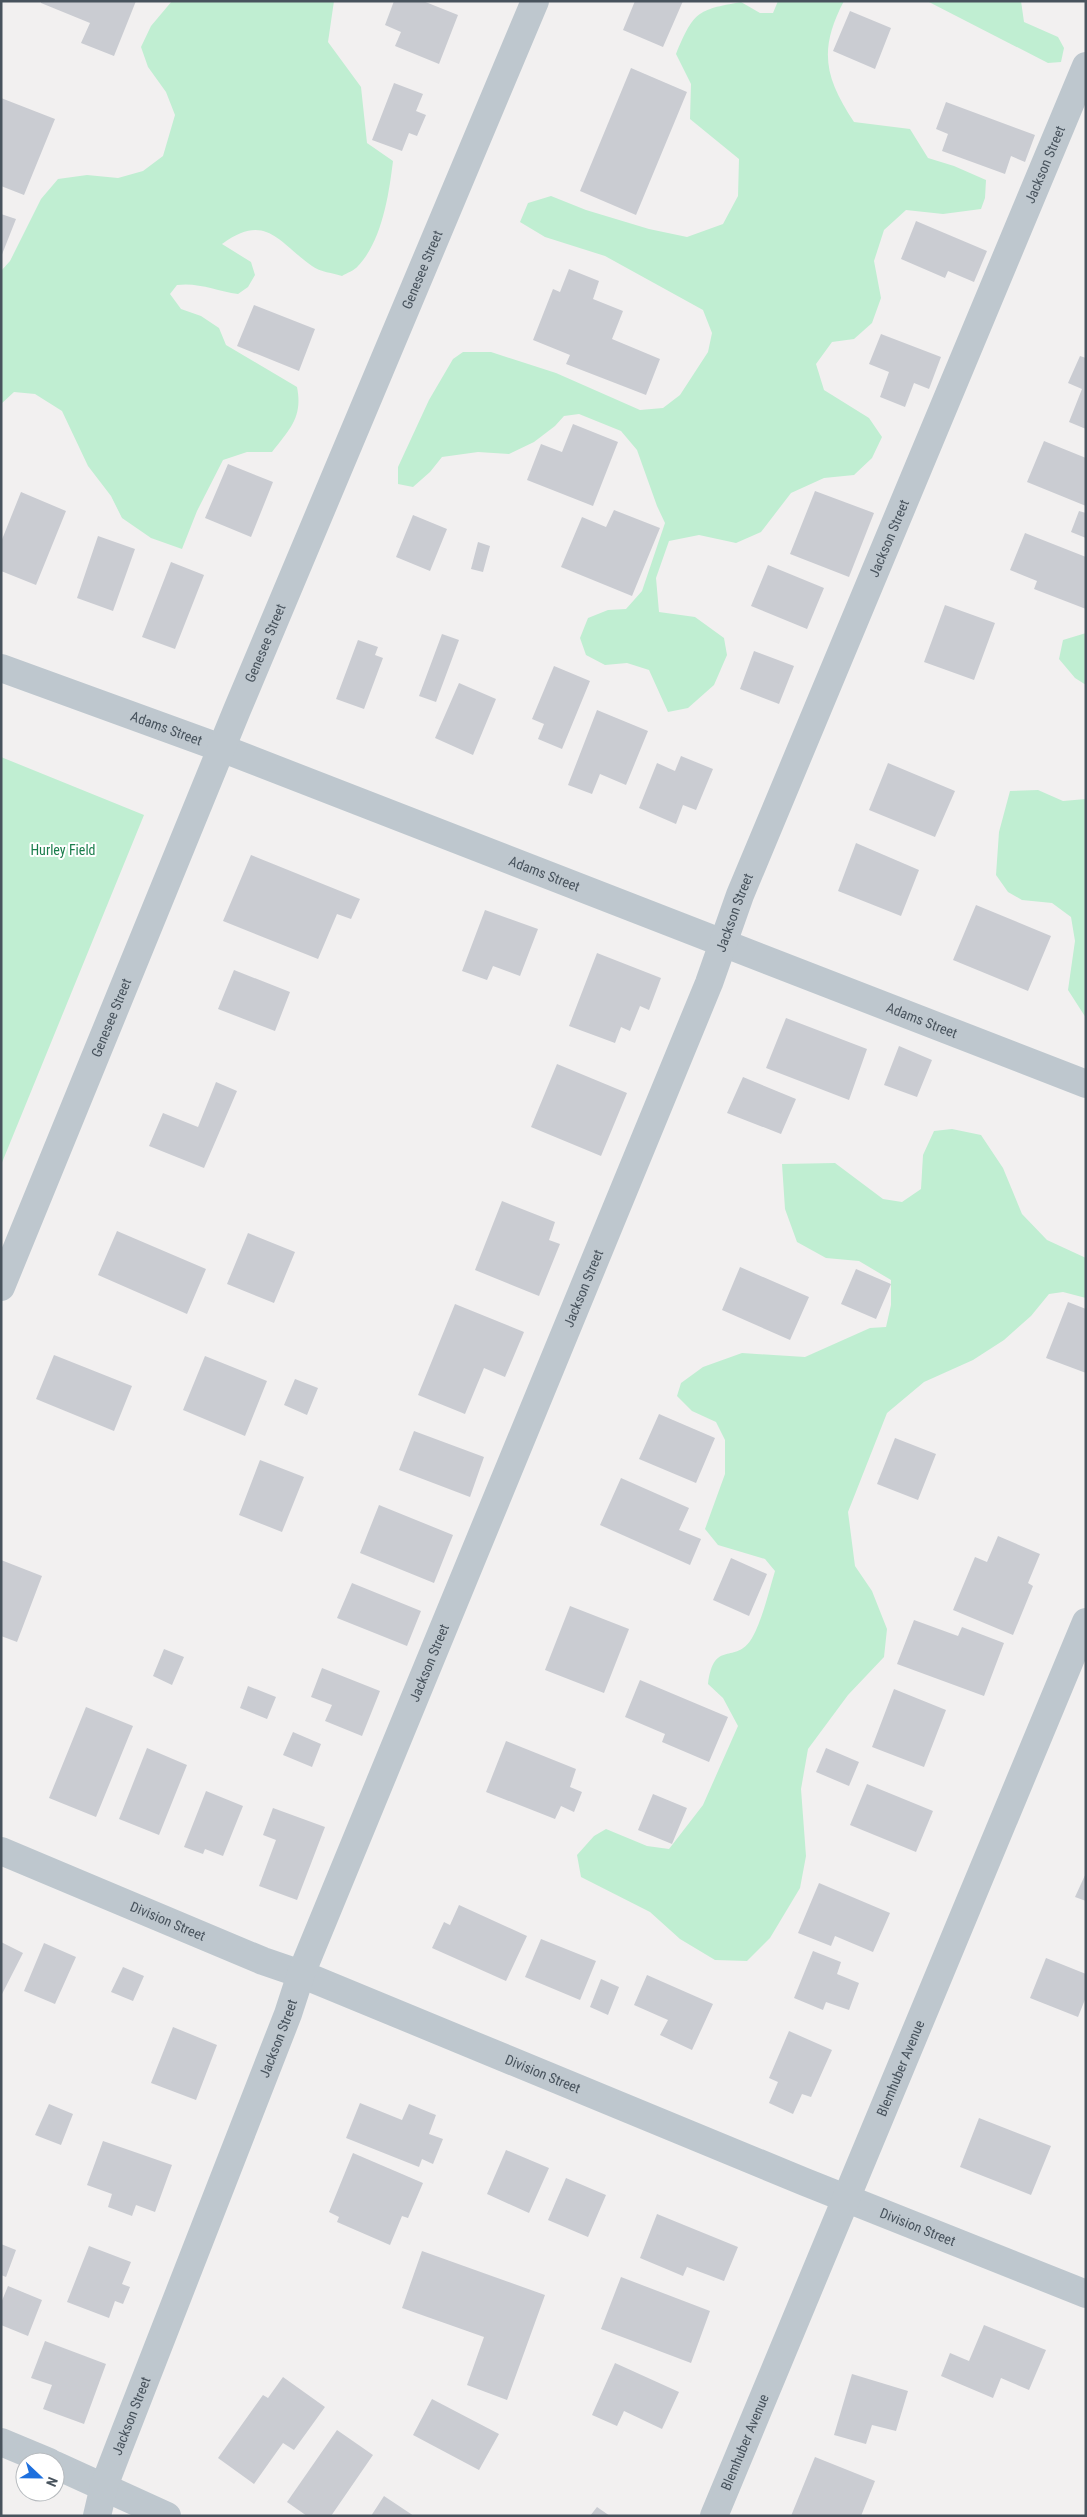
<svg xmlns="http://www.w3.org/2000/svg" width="1087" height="2517" font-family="'Roboto Condensed',sans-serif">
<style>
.green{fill:#c0eed2}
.building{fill:#caccd2}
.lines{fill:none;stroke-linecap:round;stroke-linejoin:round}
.minor{stroke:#bec7ce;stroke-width:28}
.labels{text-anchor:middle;stroke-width:4;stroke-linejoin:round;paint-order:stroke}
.street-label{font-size:14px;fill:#48535d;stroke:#fff}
.park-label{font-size:14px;fill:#1a7d4c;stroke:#fff}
</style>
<rect width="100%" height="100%" fill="#f2f0f0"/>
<path class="green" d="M172,1H334L328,42L361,87L367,143L393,161C389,194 382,241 358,266C355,270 347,273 342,276C333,273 320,272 312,266C278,242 266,212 222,244L251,262L255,275L248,287L238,294C217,291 198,282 177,285L170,294L181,309L201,316L219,328L226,345L297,387C303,417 290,429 272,452H247L223,460L197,511L182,549L151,538L122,518L111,496L88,466L62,411L35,394L14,392L1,404V271L10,261L41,199L58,179L87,175L118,178L143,171L163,156L175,115L166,92L148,67L141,47L151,26Z
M778,1H844C818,50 825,78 854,122L910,129L928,158L954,166L986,180L985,198L981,209L943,214L906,210L884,230L874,261L881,298L872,323L854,339L832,342L816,364L824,390L869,418L882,437L872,458L854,475L824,478L791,493L761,532L736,543L699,535L669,541L656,578L659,612L695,617L724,638L727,655L714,685L688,708L668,712L649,670L627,663L605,665L586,655L580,638L588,618L608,610L626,609L642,591L665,523L657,506L637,450L621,431L579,414L564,416L555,426L534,442L509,454L478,452L442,457L430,472L413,487L398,484V467L429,400L453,359L463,352H491L556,373L640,410L663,408L680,395L708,352L712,333L703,310L605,256L545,237L520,222L528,203L551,196L586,210L649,229L687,237L723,224L738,196L739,159L690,119L691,84L676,54C694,12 696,10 741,2L760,13H773Z
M927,1H1021L1024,22L1058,37L1064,48L1061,62L1048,63Z
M1086,633V685L1075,678L1059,659L1063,640Z
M1,757L144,815L1,1165Z
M1038,790L1063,801L1086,799V1018L1068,990L1075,941L1071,917L1052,903L1022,900L1008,892L996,875L999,832L1010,791Z
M952,1129L981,1135L1003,1168L1022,1214L1047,1240L1086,1258V1298L1063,1292L1049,1294L1031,1316L1004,1340L973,1360L924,1382L887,1413L848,1512L855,1566L872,1591L887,1629L884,1657L848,1695L808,1749L801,1789L806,1856L800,1888L770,1938L747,1961L715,1960L680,1939L650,1912L581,1877L577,1855L594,1836L606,1829L647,1846L669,1849L703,1805L738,1726L723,1698L708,1684C714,1638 735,1666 752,1638C762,1621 769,1591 775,1571L765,1559L718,1545L705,1529L725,1474V1440L716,1422L692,1411L677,1396L681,1383L703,1367L742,1353L805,1357L870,1328L886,1327L891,1305V1280L859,1261L826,1258L797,1242L785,1209L782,1164L835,1163L883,1199L902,1202L921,1189L923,1155L934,1131Z"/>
<path class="building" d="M41,1H136L114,56L81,43L90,23L41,3Z
M394,1H423L458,15L439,64L395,46L401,32L385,25Z
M635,1H683L663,47L623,30Z
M850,11L891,28L875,69L833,51Z
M631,68L687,92L636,215L580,191Z
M394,83L423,94L416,111L426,115L417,136L409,133L402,151L372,140Z
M1,98L55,119L24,195L1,186Z
M946,102L1035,135L1025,162L1011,156L1005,174L942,151L948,134L936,129Z
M1,214L16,219L1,257Z
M916,221L987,251L974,282L948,271L945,278L901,259Z
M569,269L599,281L593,299L623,311L612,339L660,359L646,395L566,364L570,355L533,340L553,289L560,292Z
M254,305L315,329L299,371L237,346Z
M881,334L941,357L929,389L914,383L905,407L880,397L889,372L869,364Z
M1080,356L1086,358V429L1069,422L1082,389L1068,383Z
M573,424L618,442L593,506L527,480L541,444L562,452Z
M1044,441L1086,458V506L1027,482Z
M228,464L273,482L251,537L205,518Z
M815,491L874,513L849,577L790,554Z
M21,492L66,511L36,585L1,571V542Z
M614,510L660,528L632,596L561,567L582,517L606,527Z
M1079,511L1086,513V538L1071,532Z
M413,515L447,529L430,571L396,557Z
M1025,533L1086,557V609L1034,589L1037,581L1010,570Z
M98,536L135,549L113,611L77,598Z
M478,542L490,546L483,572L471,569Z
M171,562L204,575L175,649L142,637Z
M768,565L824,588L807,629L751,606Z
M945,605L995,623L974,680L924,662Z
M442,634L459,640L436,702L419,696Z
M358,640L378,647L375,655L383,658L364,709L336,699Z
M754,651L794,666L779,704L740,689Z
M554,666L590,681L562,749L538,739L544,724L532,719Z
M459,683L496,699L473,755L435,738Z
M597,710L648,731L626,785L600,774L592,794L568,785Z
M681,756L713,769L696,810L683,805L676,824L639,808L657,763L675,771Z
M888,763L955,791L935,837L869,810Z
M856,843L919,870L901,916L838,891Z
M251,855L360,899L351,919L337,914L318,959L223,921Z
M976,905L1051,936L1028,991L953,960Z
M485,910L538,929L520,976L493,966L487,980L462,971Z
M597,953L661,978L649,1010L640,1006L630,1031L621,1027L615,1043L569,1026Z
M234,970L290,992L275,1031L218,1009Z
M786,1018L867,1049L849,1100L766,1068Z
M899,1046L932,1060L917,1097L884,1085Z
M557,1064L627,1093L601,1156L531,1127Z
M743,1077L796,1099L781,1134L727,1113Z
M216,1082L237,1091L204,1168L149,1146L163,1113L198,1127Z
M502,1201L555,1222L549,1240L560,1244L539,1296L475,1270Z
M117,1231L206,1269L187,1314L98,1275Z
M248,1233L295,1252L274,1303L227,1284Z
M740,1267L809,1297L790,1340L722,1310Z
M856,1269L891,1284L876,1319L841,1304Z
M1068,1302L1086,1309V1373L1046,1358Z
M455,1304L524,1332L505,1377L484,1368L465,1414L418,1395Z
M54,1355L132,1386L114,1431L36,1399Z
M205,1356L267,1381L245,1436L183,1410Z
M295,1379L318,1388L307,1415L284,1405Z
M659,1414L715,1438L696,1483L639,1459Z
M414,1431L484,1457L470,1497L399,1470Z
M895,1438L936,1454L918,1500L877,1484Z
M260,1460L304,1477L282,1532L239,1515Z
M621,1478L689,1508L679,1530L701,1539L690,1565L600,1525Z
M379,1505L453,1535L434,1583L360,1553Z
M998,1536L1040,1554L1028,1583L1033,1586L1013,1635L953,1610L975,1557L987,1562Z
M731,1558L767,1574L749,1616L713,1600Z
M1,1560L42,1576L17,1642L1,1636Z
M352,1583L421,1611L407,1646L337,1618Z
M570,1606L629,1629L604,1693L545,1670Z
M914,1620L958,1636L962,1627L1004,1643L984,1696L897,1664Z
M164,1649L184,1657L172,1685L153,1676Z
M322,1668L380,1691L362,1736L325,1721L332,1705L311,1697Z
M640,1680L728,1717L709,1762L662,1742L665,1734L625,1717Z
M248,1686L276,1697L267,1719L240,1708Z
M894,1689L946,1710L924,1767L872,1747Z
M86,1707L133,1726L96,1817L49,1798Z
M293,1732L321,1744L312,1767L283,1755Z
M506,1741L576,1769L570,1787L582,1792L574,1812L561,1806L555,1819L486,1792Z
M147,1748L187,1765L159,1835L119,1819Z
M826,1748L859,1762L849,1786L816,1772Z
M867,1784L933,1811L916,1852L850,1825Z
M206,1791L243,1806L223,1856L205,1849L203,1854L184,1847Z
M653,1794L687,1808L672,1844L638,1830Z
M273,1808L325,1827L297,1900L259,1886L276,1840L263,1835Z
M1086,1873V1901L1075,1897Z
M819,1883L890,1913L873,1952L835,1936L831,1946L798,1933Z
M459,1905L527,1936L506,1981L432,1948L444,1922L450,1925Z
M541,1939L596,1961L580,2000L525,1977Z
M1,1942L23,1953L1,1996Z
M44,1943L76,1957L55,2004L24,1991Z
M813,1951L841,1962L837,1974L859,1983L849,2010L826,2002L823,2010L794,1998Z
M1046,1958L1086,1974V1997L1078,2017L1030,1998Z
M123,1967L144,1976L133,2001L111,1992Z
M647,1975L713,2004L692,2050L660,2035L668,2020L634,2005Z
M601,1979L619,1987L608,2015L590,2007Z
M173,2027L217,2045L196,2100L151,2083Z
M789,2031L832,2050L811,2097L802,2094L793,2114L769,2103L778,2082L769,2078Z
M360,2103L402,2120L409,2104L436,2115L429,2134L443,2139L433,2164L422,2159L419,2167L346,2138Z
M49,2104L73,2114L61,2145L35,2135Z
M979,2118L1051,2146L1031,2195L960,2167Z
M103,2141L172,2165L155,2212L136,2205L132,2216L108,2207L112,2194L87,2185Z
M506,2150L549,2168L529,2213L487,2194Z
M353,2153L423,2183L408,2218L402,2216L390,2245L337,2222L339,2217L329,2212Z
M566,2178L606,2195L588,2237L548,2220Z
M657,2214L738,2247L724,2281L687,2267L683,2276L640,2258Z
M1,2244L16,2250L6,2277L1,2275Z
M89,2246L131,2262L122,2284L130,2287L123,2304L115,2301L109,2318L67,2302Z
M422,2251L545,2295L507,2400L467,2385L484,2337L402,2308Z
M621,2277L710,2311L691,2363L601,2329Z
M8,2286L42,2300L28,2336L1,2325V2303Z
M984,2325L1046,2350L1029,2390L1001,2378L993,2398L941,2376L950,2353L969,2361Z
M45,2341L106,2364L84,2424L43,2409L52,2385L31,2378Z
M615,2363L679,2392L662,2429L624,2411L617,2426L592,2415Z
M852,2374L908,2391L896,2431L872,2425L866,2444L834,2435Z
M283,2377L325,2407L294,2450L283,2443L254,2484L218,2458L263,2395L268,2398Z
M432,2399L499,2434L479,2470L413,2435Z
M337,2430L373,2455L331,2516H307L287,2502Z
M815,2457L875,2481L861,2516H791Z
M384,2496L414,2516H371Z
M597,2507L610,2516H590Z"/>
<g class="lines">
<g class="minor">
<path id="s1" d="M1,668L221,748L1086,1084"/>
<path id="s2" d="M1,1287L237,710L535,1"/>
<path id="s3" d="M1,1851L263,1961L301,1974L805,2182L1086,2294"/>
<path d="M1,2442L49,2462"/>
<path d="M55,2465L167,2516"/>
<path id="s4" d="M97,2516L104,2486L119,2447L288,2014L301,1974L709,983L740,895L1086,66"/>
<path id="s5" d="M714,2516L1086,1622"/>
</g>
</g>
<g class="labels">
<g class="street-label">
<text dy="5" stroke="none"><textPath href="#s4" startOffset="2536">Jackson Street</textPath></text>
<text dy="5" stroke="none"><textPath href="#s2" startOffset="1101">Genesee Street</textPath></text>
<text dy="5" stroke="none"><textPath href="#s4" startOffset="2131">Jackson Street</textPath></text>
<text dy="5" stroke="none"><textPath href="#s2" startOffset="696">Genesee Street</textPath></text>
<text dy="5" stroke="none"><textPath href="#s1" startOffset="176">Adams Street</textPath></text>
<text dy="5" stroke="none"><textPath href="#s1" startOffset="581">Adams Street</textPath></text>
<text dy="5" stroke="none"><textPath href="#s4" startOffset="1726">Jackson Street</textPath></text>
<text dy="5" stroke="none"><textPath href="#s2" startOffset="291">Genesee Street</textPath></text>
<text dy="5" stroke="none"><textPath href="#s1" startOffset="986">Adams Street</textPath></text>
<text dy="5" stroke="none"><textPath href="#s4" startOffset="1321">Jackson Street</textPath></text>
<text dy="5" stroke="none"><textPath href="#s4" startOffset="916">Jackson Street</textPath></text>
<text dy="5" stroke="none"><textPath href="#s3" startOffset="181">Division Street</textPath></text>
<text dy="5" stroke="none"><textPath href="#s4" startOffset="511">Jackson Street</textPath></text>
<text dy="5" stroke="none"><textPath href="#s5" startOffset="485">Blemhuber Avenue</textPath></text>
<text dy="5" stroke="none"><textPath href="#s3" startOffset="586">Division Street</textPath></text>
<text dy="5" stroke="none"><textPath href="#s3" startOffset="991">Division Street</textPath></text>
<text dy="5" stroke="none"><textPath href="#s4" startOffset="106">Jackson Street</textPath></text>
<text dy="5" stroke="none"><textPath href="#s5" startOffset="80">Blemhuber Avenue</textPath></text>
</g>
<g class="park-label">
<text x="63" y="855">Hurley Field</text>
</g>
</g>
<rect width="1087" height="2517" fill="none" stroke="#48535d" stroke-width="5"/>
<g transform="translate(40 2477) rotate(112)"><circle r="24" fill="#ffffff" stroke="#b6babe"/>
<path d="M0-4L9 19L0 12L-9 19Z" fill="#1e70de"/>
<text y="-8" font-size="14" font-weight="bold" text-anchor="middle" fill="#48535d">N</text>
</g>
</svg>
